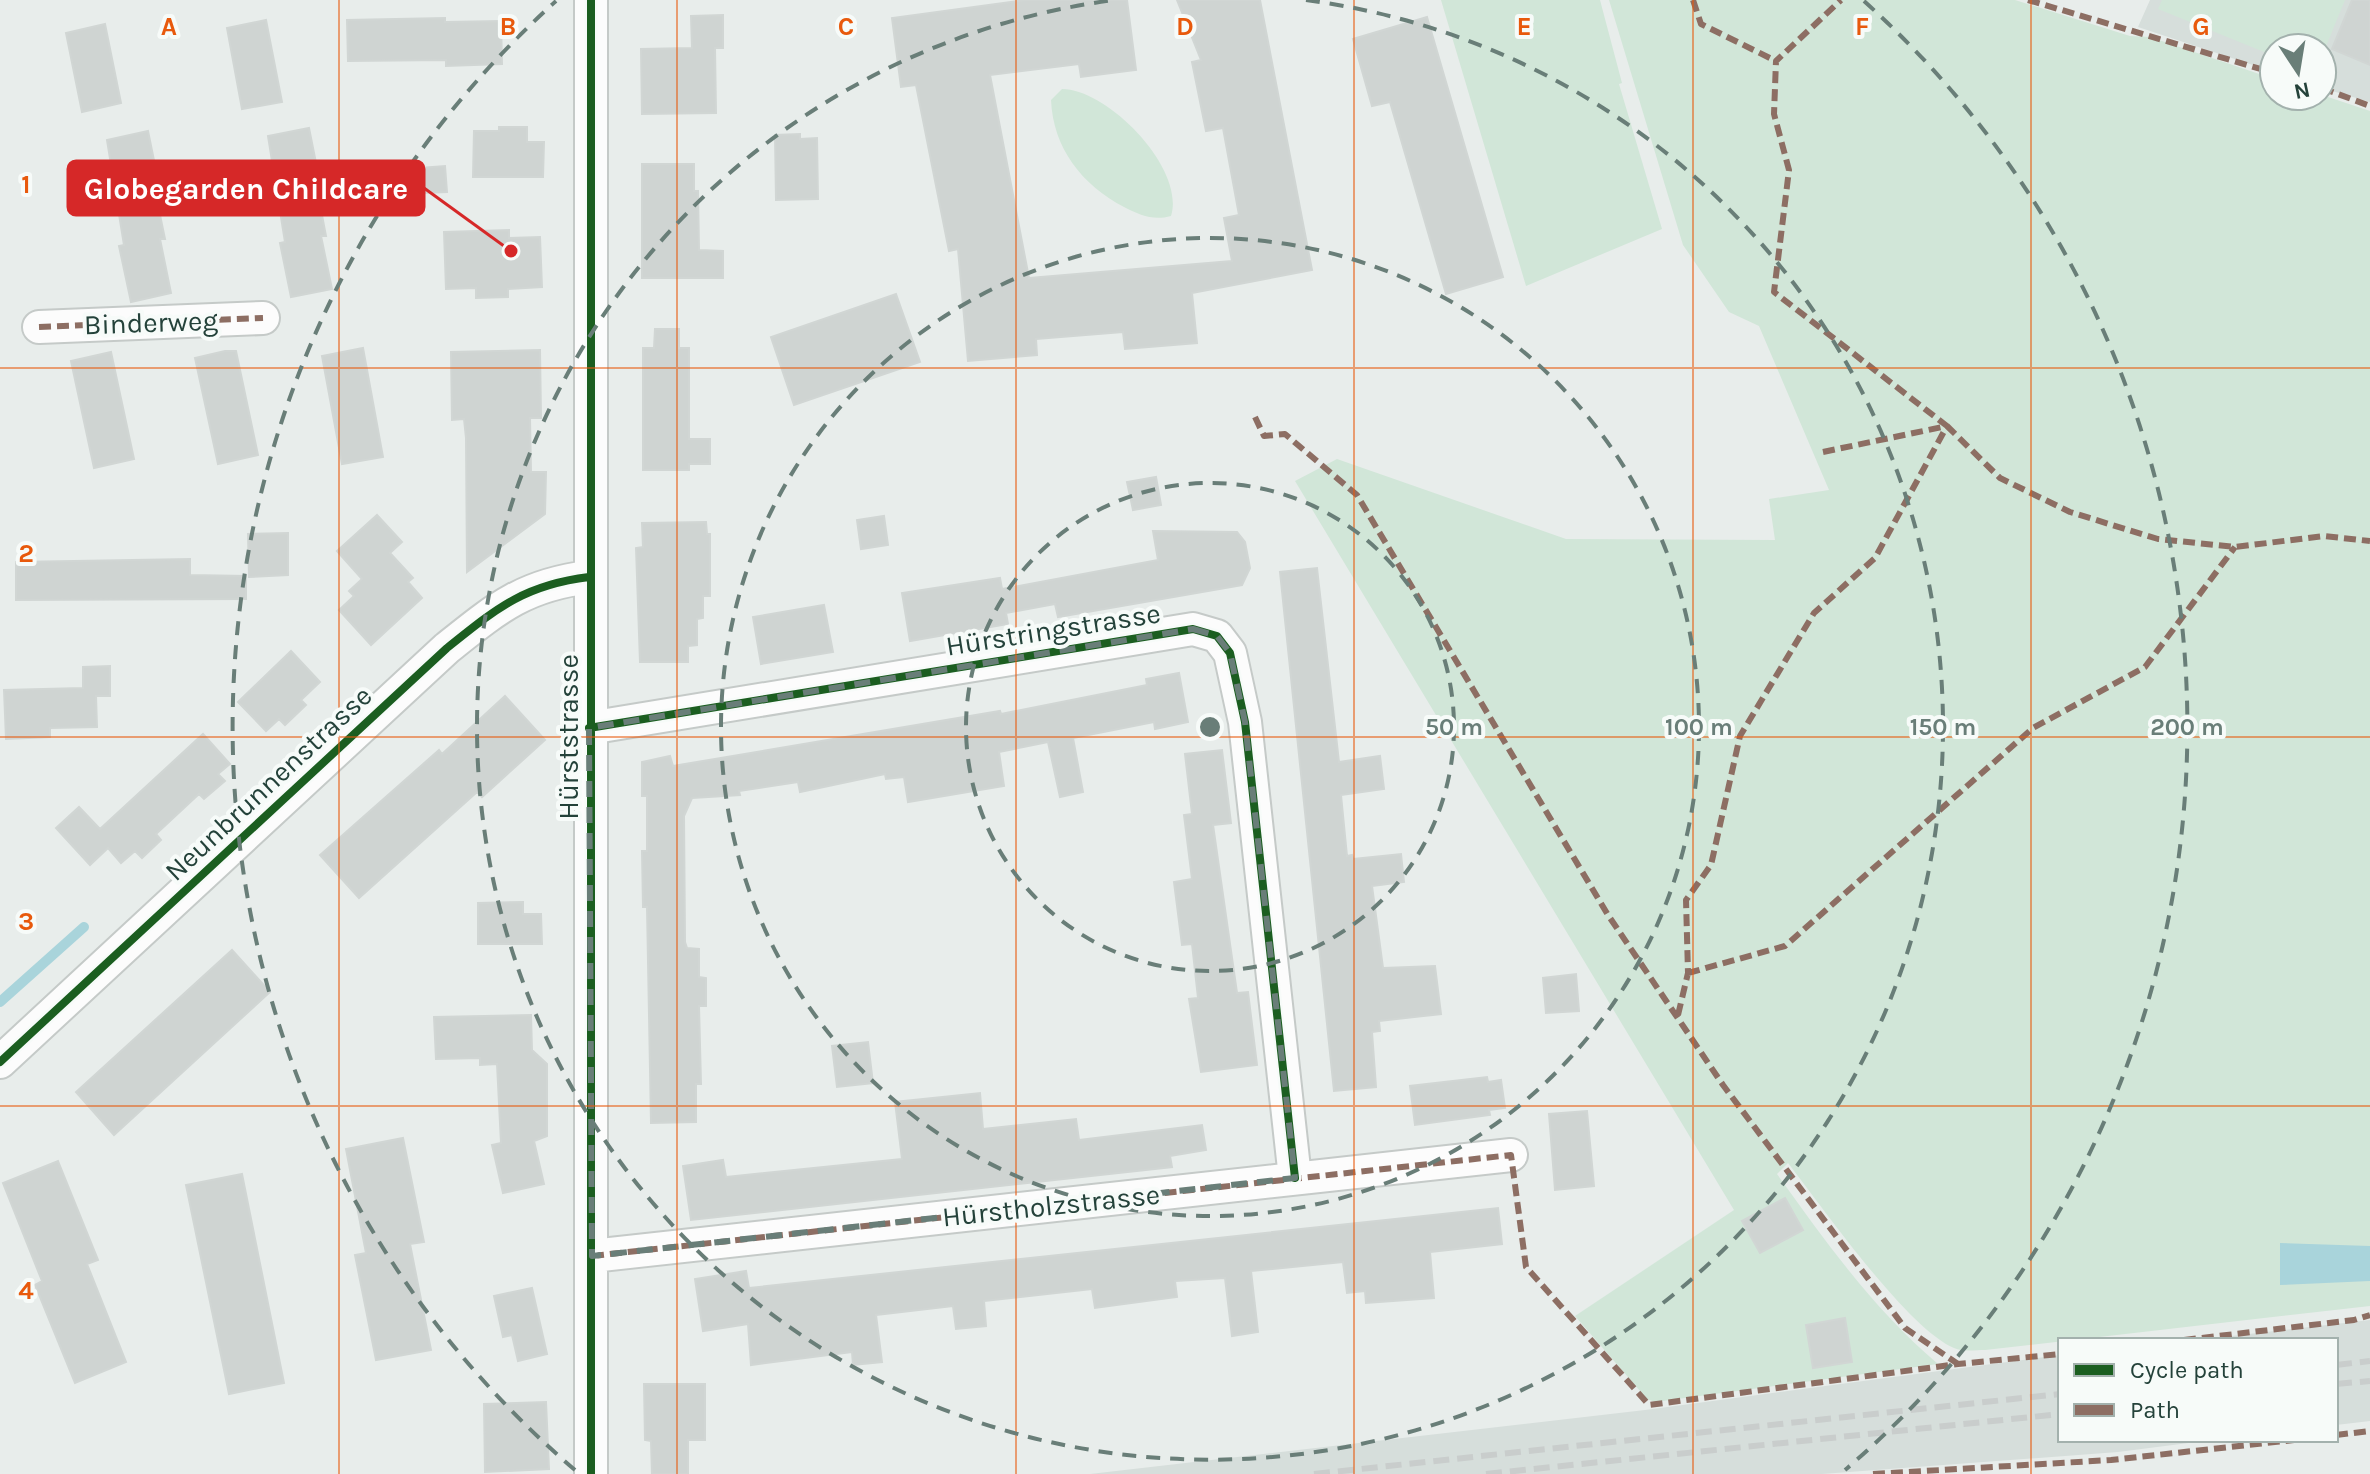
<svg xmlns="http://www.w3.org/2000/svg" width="2370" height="1474" font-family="Karla,sans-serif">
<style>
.built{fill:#d6dedb}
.green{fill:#d1e6d8}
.water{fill:#a9d4db}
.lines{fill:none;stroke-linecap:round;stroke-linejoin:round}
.stream{stroke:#a9d4db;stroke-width:10}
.building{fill:#cfd4d2;stroke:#d1d6d4;stroke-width:2}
.street-casing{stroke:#c5cac8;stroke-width:36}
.street{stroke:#fcfcfc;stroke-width:32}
.rail{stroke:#c9cdcc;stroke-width:6;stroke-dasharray:16 8;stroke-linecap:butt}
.quiet{stroke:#8d6e63;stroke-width:6;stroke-dasharray:12 6;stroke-linecap:butt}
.cycleway-casing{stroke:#f7fbf9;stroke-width:13}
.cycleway{stroke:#1b5e20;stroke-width:8}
.marked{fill:none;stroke:#697e78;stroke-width:6;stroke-dasharray:16 10;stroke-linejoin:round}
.grid{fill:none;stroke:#e8590c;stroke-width:2;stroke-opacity:0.55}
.ring{fill:none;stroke:#697e78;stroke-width:4;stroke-dasharray:14 10}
.labels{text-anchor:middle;stroke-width:8;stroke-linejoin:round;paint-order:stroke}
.street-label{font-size:28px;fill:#24423a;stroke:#f7fbf9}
.grid-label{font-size:26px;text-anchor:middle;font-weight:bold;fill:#e8590c;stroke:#f7fbf9;stroke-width:8;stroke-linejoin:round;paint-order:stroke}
.centre{fill:#697e78;stroke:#f7fbf9;stroke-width:4}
.ring-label{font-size:24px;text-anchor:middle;font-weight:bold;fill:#697e78;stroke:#f7fbf9;stroke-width:8;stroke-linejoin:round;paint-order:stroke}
.leader{fill:none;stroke:#d62828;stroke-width:3}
.callout-dot{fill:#d62828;stroke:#f7fbf9;stroke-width:3}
.callout{fill:#d62828;stroke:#d62828;stroke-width:3}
.callout-label{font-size:30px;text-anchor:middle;font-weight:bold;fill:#fff}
</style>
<rect width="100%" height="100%" fill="#e8edeb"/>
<path class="built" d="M2150,0H2370V102L2322,88V48H2274V72L2138,27Z
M2370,1320V1421L2336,1425V1340H2197Z
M2060,1355V1440H2212L2118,1452L1822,1474H1090L1645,1410Z"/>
<path class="green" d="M1441,0H1600L1622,83L1619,84L1662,229L1526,286Z
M1609,0H2015L2130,36L2150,37L2274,79V96L2322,95L2370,111V1306L1985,1350C1975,1350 1963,1352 1954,1348C1907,1328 1823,1208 1788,1163L1777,1174C1826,1242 1873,1309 1938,1364L1655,1402L1647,1399L1575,1316L1734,1210L1295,481L1337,459L1566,539L1775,540L1769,499L1829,490L1759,326L1729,312L1683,245Z
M2162,0H2345L2322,56V48H2274V56L2158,9Z
M1062,89C1108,89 1186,169 1171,216C1153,221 1140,215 1124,207C1082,185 1053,148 1051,100Z"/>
<path class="water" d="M2280,1243L2370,1246V1281L2280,1285Z"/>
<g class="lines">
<path class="stream" d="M0,1002L84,927"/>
</g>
<path class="building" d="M1026,0H1127L1136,70L1081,77L1079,64L990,75L1029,278L1232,261L1224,218L1239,215L1223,128L1206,131L1192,62L1201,60L1177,0H1260L1312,270L1192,293L1197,343L1125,349L1123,332L1036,339L1037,355L968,361L958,249L949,251L916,85L901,87L892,18Z
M2352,0H2370V65L2332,49Z
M723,15V48H715L716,113L642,114L641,49L692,48L691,16Z
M1427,17L1503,277L1446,294L1390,102L1372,106L1353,39Z
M445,18V22L501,21L502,64L446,66V60L348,61L347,20Z
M266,20L282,102L242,109L227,28Z
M105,24L121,103L82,112L66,33Z
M499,127H527V142H544L543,177H473L474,131H499Z
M309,128L320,183L316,184L326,236H321L332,289L291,297L280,243L285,242L268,136Z
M148,131L159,185L154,186L165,239H160L171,293L131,302L119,246L124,245L107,140Z
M800,134V139L817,138L818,199L776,200L775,135Z
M642,164H694V191H698L699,250L723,251V278H642Z
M445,166L447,192L422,193L420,168Z
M509,230V238L540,237L542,287L508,289V297L476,298V288L446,289L444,232Z
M896,294L920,362L794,405L771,337Z
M655,329H679V348H689V439H710V464H689V470H643V348H654Z
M363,348L383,457L342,464L322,356Z
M540,350L541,418H530L531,472H546L545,514L467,572L466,438L464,419L452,420L451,352Z
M225,351H236L258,455L218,464L195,358Z
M111,352L134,459L94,468L71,361Z
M1156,477L1161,505L1133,510L1127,482Z
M377,515L402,542L390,553L413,578L408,582L422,598L371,645L339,610L354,596L349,591L362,579L337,551Z
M884,516L888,545L861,549L857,520Z
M706,522L707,534H710V596H703V618L697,619V645L688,646V662H640L636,548L643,547L642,523Z
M1153,531L1237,532L1245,542L1250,568L1242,585L1058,617L1055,604L1006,613L1008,624L910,641L902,593L1000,578L1002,589L1158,560Z
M288,533V575L249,577L248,534Z
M190,559V575L246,576V599L16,600V562Z
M1317,568L1339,762L1380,756L1384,789L1341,795L1347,856L1352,855L1353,859L1401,854L1404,882L1372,886L1383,968L1435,966L1441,1014L1379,1021L1380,1031L1372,1032L1376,1087L1334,1091L1280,572Z
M824,605L833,652L761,664L753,617Z
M291,651L320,682L301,700L306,705L285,725L279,719L266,731L238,702Z
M110,666V696H96L97,727L50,728V737L6,739L4,690L83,688V667Z
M1179,673L1188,722L1155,729L1154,722L1073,738L1083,792L1060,797L1048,742L999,752L1004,786L908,802L904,777L886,779L885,774L800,792L798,782L739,791L740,795L692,798L684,816L685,942L687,948L699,949V977L706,978V1006H699L701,1084H696V1122L651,1123L647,907H643L642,851H647V796H642V762L670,756L673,766L1000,711L1001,714L1147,685L1146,679Z
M505,696L545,740L482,797L477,792L359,898L320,855L439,750L442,754Z
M203,734L230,764L218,774L225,781L204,799L199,794L156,834L161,840L142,858L135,851L121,863L108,848L90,865L56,828L79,807L100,829Z
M1222,750L1231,823L1213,825L1237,993L1248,992L1257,1065L1201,1072L1189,999L1198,998L1192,944L1182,945L1174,882L1192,879L1184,815L1192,814L1185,754Z
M523,902V914H541L542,944H478V903Z
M232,950L270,992L114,1135L76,1092Z
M1576,974L1579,1011L1546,1013L1543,978Z
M531,1015L532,1050L547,1064V1136L534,1141L544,1184L503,1193L492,1145L501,1143L497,1064L480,1065V1058L436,1059L434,1017Z
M868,1042L873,1083L837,1087L832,1046Z
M1487,1077L1488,1082L1501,1080L1505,1108L1489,1110L1490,1115L1415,1125L1410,1086Z
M980,1093L983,1129L1076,1119L1079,1140L1202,1125L1206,1150L1170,1156L1172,1167L691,1220L683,1166L723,1160L726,1177L902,1159L895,1102Z
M1587,1111L1594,1186L1555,1190L1549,1114Z
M403,1138L424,1242L410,1244L431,1350L376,1360L355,1255L366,1253L346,1149Z
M58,1161L98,1260L87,1264L126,1362L75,1383L35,1285L42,1281L3,1183Z
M242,1174L284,1383L229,1394L186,1185Z
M1785,1198L1803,1230L1760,1253L1742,1221Z
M1498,1208L1502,1244L1430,1252L1434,1298L1366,1303L1365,1291L1347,1293L1343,1262L1251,1271L1258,1332L1232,1336L1225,1278L1175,1281L1177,1297L1095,1308L1092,1289L984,1301L986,1326L956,1329L953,1306L876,1315L882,1362L853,1365L852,1352L751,1365L748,1324L703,1331L695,1279L746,1271L749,1288Z
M532,1288L547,1354L518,1361L512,1335L503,1337L494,1296Z
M1845,1318L1852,1362L1813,1368L1806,1325Z
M644,1384H705V1440H688V1474H652L651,1441L645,1440Z
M546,1402L549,1469L485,1472L484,1404Z"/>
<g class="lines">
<g class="street-casing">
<path id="street" d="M591,0V1474
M39,327L263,318
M589,728L1193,629L1217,636L1230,653L1245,722L1295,1178
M0,1062L447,648C497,608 524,585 589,577
M592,1256L1511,1155"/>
</g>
<use href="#street" class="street"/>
<path class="rail" d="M2336,1365L2370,1361
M2336,1384L2370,1381
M1314,1474L2060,1394
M1486,1474L2060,1414"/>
<path class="quiet" d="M1693,0L1701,24L1776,61
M2028,0L2274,73
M2322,88L2370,106
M39,327L263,318
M1255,417L1264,436L1285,434L1357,495L1608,915L1723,1085L1905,1328L1958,1364
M1823,452L1947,426L2000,478L2070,512L2158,539L2235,547L2324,536L2370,541
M1688,973L1785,946L2033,728L2145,667L2235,547
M1678,1015L1688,973L1686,900L1711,865L1740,736L1814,613L1875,558L1947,426L1774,292L1789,170L1774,114L1776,61L1841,0
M592,1256L1511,1155L1526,1267L1649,1405L1958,1364L2060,1354
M2184,1340L2354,1320L2370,1315
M2336,1435L2370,1431
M1873,1474L2111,1460L2294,1440"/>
<g class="cycleway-casing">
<path id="cycleway" d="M591,0V1474
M589,728L1193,629L1217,636L1230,653L1245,722L1295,1178
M0,1062L447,648C497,608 524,585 589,577"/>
</g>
<use href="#cycleway" class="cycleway"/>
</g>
<path class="marked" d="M1193,629L1217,636L1230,653L1245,722L1295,1178L592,1256L589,728Z"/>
<path class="grid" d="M339,0V1474M677,0V1474M1016,0V1474M1354,0V1474M1693,0V1474M2031,0V1474M0,368H2370M0,737H2370M0,1106H2370"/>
<g class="ring">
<circle cx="1210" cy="727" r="244"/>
<circle cx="1210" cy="727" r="489"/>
<path d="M1306 0A733 733 0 1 1 1114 0"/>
<path d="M575 1470A977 977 0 0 1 556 1M1864 1A977 977 0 0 1 1845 1470"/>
</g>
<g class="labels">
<g class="street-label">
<text transform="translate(151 322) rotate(-2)" y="10">Binderweg</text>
<text transform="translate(1053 629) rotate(-9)" y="10">Hürstringstrasse</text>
<text transform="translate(568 737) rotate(-90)" y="10">Hürststrasse</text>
<text transform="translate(268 783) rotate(-43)" y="10">Neunbrunnenstrasse</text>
<text transform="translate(1051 1205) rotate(-6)" y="10">Hürstholzstrasse</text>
</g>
</g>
<g class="grid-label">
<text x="169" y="35">A</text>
<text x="508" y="35">B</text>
<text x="846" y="35">C</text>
<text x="1185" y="35">D</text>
<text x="1524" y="35">E</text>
<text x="1862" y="35">F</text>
<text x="2201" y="35">G</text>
<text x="26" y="193">1</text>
<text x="26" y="562">2</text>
<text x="26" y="930">3</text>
<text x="26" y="1299">4</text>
</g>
<circle cx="1210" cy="727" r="12" class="centre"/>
<g class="ring-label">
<text x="1454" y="735">50 m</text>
<text x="1699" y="735">100 m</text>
<text x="1943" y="735">150 m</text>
<text x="2187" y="735">200 m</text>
</g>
<path class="leader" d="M511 251L424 188"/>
<circle class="callout-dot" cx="511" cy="251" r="8"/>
<rect class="callout" x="68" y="161" width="356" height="54" rx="8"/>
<g class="callout-label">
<text x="246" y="199">Globegarden Childcare</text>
</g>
<rect x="2058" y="1338" width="280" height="104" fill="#f7fbf9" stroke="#a3b1ad" stroke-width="2"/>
<rect x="2074" y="1364" width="40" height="12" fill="#1b5e20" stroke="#a3b1ad" stroke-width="2"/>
<text x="2130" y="1378" font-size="24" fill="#24423a">Cycle path</text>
<rect x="2074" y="1404" width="40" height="12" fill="#8d6e63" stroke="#a3b1ad" stroke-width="2"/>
<text x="2130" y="1418" font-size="24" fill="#24423a">Path</text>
<g transform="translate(2298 72) rotate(168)"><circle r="38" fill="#f7fbf9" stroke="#a3b1ad" stroke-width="2"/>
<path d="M0-6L14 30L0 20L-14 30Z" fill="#697e78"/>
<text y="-12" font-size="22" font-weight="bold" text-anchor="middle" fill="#24423a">N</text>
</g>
</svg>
